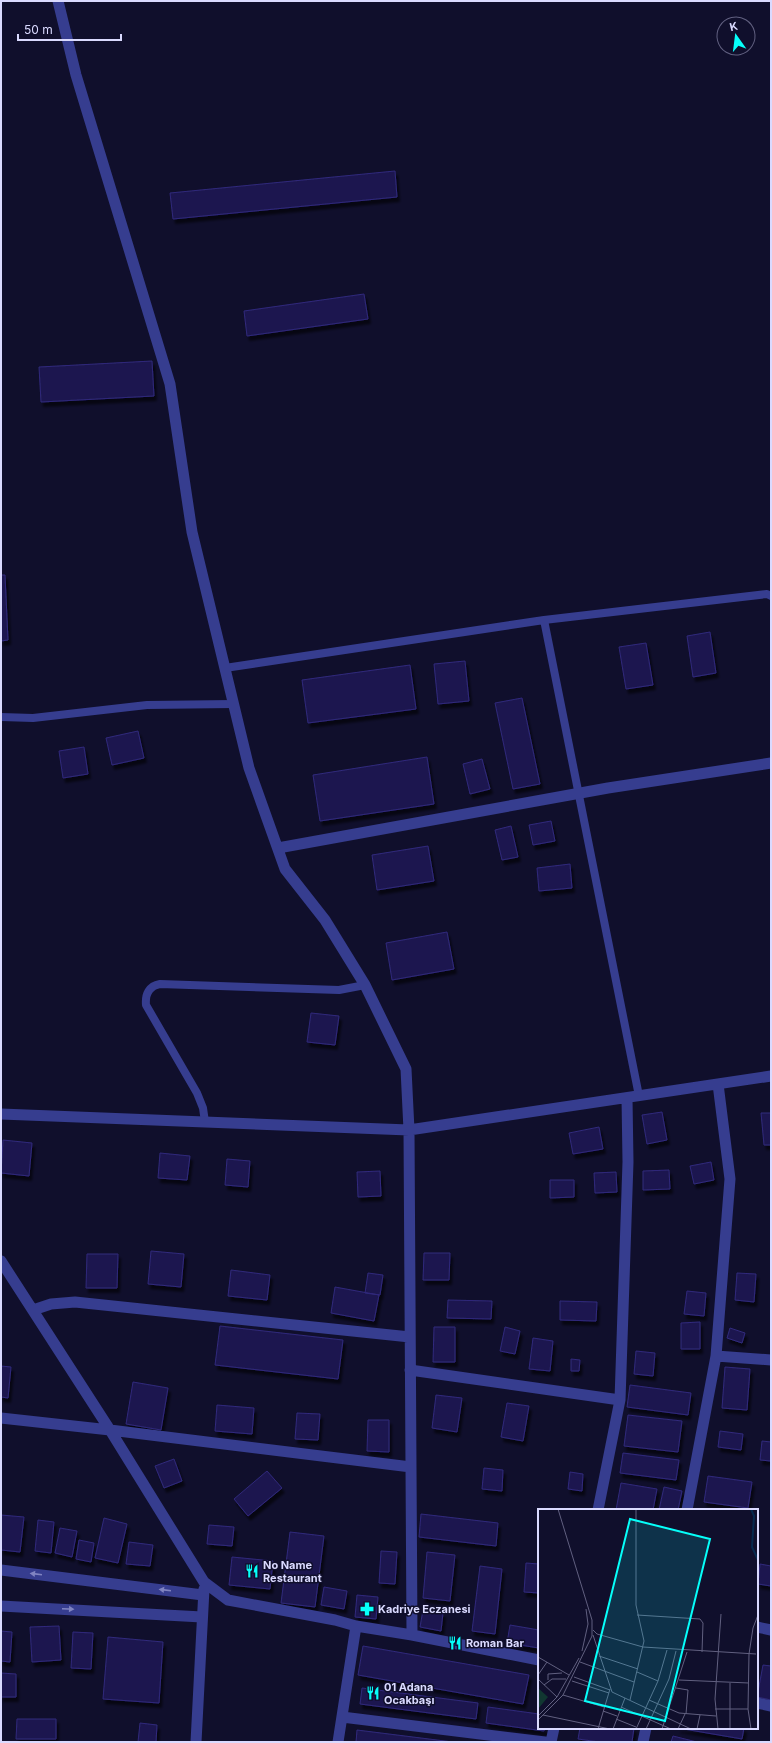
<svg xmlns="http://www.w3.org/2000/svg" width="772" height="1743" font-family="Inter,sans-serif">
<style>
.building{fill:#1e194f;stroke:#30297c;filter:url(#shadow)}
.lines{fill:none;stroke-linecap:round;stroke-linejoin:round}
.service{stroke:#363d8f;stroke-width:8}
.minor{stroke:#363d8f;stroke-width:11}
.oneway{fill:#8084c1}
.labels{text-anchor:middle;stroke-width:3;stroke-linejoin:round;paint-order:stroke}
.poi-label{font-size:11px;font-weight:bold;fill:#dadaff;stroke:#100f2c;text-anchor:start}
.inset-river{fill:none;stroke:#06294e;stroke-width:2}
.inset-road{fill:none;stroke:#616080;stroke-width:1}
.view{fill:#06fffa;fill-opacity:0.15;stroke:#06fffa;stroke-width:2}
.inset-edge{fill:none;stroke:#dadaff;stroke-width:2}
</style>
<defs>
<filter id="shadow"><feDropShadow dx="2.5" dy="4.5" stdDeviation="1" flood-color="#0009"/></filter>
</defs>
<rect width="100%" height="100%" fill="#100f2c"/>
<path class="building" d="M395,171L397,197L173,219L170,193Z
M364,294L368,319L247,336L244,311Z
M152,361L154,396L41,402L39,367Z
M1,575H5L8,640L1,641Z
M710,632L716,673L693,677L687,636Z
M646,643L653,685L626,689L619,647Z
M465,661L469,701L438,704L434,664Z
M410,665L416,709L308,723L302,680Z
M522,698L540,784L513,789L495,703Z
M138,731L144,758L112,765L106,738Z
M84,747L88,774L63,778L59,751Z
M427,757L434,804L320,821L313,775Z
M482,759L490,789L470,794L463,764Z
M551,821L555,841L533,845L529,825Z
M511,826L518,857L502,860L495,830Z
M428,846L434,881L377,890L372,855Z
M570,864L572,888L539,891L537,868Z
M447,932L454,969L392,980L386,943Z
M311,1013L339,1016L335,1045L307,1042Z
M662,1112L667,1140L647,1144L642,1115Z
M761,1113H771V1145H764Z
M599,1127L603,1149L573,1154L569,1133Z
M3,1140L32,1143L29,1176L1,1173Z
M160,1153L190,1156L187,1180L158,1178Z
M227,1159L250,1161L248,1187L225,1185Z
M711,1162L714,1180L694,1184L690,1166Z
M669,1170L670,1189L643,1190V1171Z
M380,1171L381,1196L358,1197L357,1172Z
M616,1172L617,1192L595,1193L594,1173Z
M550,1180H574V1197L550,1198Z
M151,1251L184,1254L181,1287L148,1284Z
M424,1253H450L449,1280H423Z
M87,1254H118L117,1288H86Z
M231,1270L270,1275L267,1300L228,1296Z
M368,1273L383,1275L380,1295L365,1293Z
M737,1273L756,1274L754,1302L735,1300Z
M335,1287L379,1295L374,1321L331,1313Z
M687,1291L706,1293L704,1316L684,1314Z
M448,1300L492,1301L491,1319L447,1318Z
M560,1301L597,1302L596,1321L560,1320Z
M700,1322V1349H681V1323Z
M220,1326L343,1340L338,1379L215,1365Z
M434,1327H455V1362H433Z
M505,1327L520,1331L515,1354L500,1351Z
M730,1328L745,1333L742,1343L727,1338Z
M533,1338L553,1341L550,1371L529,1369Z
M636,1351L655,1353L653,1376L634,1374Z
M571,1359L580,1360L579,1371H571Z
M1,1366L11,1367L8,1398L1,1397Z
M725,1367L750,1369L747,1410L722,1408Z
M133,1382L168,1388L161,1430L126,1424Z
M630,1385L691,1393L688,1415L627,1407Z
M436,1395L462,1398L457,1432L432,1428Z
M507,1403L529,1406L523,1441L501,1437Z
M217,1405L254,1408L252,1434L215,1431Z
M297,1413L320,1414L318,1440L295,1439Z
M628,1415L682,1421L678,1452L624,1446Z
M368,1420H389V1452L367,1451Z
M720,1431L743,1434L741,1450L718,1447Z
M762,1441L771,1442V1461L760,1460Z
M623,1453L679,1460L676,1480L620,1473Z
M174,1459L182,1481L164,1488L155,1466Z
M484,1468L503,1470L502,1491L482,1489Z
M267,1471L282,1488L248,1516L234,1499Z
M570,1472L583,1474L582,1491L568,1489Z
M708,1476L752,1482L748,1508L704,1502Z
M621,1483L657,1489L653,1510H616Z
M664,1487L682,1491L678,1510H659Z
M421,1514L498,1523L496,1546L419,1537Z
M1,1515L24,1517L20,1552L1,1550Z
M104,1518L127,1524L118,1563L95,1558Z
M38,1520L54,1522L51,1553L35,1551Z
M209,1525L234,1527L232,1546L207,1544Z
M60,1528L77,1531L72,1557L55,1553Z
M290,1532L324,1536L315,1607L281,1603Z
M79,1540L94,1543L91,1562L76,1559Z
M129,1542L153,1545L150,1566L126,1564Z
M381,1551L397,1552L395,1584L379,1583Z
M427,1552L455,1555L450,1601L423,1598Z
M232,1557L273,1561L270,1589L229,1585Z
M526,1563L539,1564V1593L524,1592Z
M760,1564L771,1566V1586L758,1584Z
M480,1566L502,1569L495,1634L472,1631Z
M324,1587L347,1591L344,1609L321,1605Z
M357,1595L378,1597L376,1619L355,1617Z
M423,1610L443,1613L441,1631L420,1627Z
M510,1625L539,1630V1648L507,1643Z
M59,1626L61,1660L32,1662L30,1627Z
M1,1631L12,1632L10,1662L1,1661Z
M73,1632L93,1633L91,1669L71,1668Z
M108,1637L163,1642L159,1703L103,1699Z
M363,1646L529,1675L523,1704L358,1675Z
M763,1665L771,1666V1700L757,1697Z
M1,1673L16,1674V1697H1Z
M362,1688L478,1703L476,1719L360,1704Z
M488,1707L539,1714V1728H545L544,1731L486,1723Z
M17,1719H56V1739H16Z
M140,1723L157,1725L156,1742H138Z
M580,1728H634L632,1742H599L578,1739Z
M678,1728H744L742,1739Z
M357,1730L453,1742H356Z
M673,1736L697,1742H671Z"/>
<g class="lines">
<path class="service" d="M544,620L767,594L771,596
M225,668L544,620L639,1096
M1,717L33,718L147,705L234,704
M205,1122L203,1108L197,1093L146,1005C145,994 149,986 160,984L339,990L365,985"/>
<path class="minor" d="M58,1L76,75L170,384L192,532L249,768L285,869L325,920L365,985L406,1069L409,1130L412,1635
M278,848L608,788L771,763
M1,1114L409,1130L771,1076
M1,1261L110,1430L204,1582L228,1600L335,1620L356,1626L412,1635L539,1660
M33,1310L51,1304L75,1302L410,1337
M716,1356L771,1360
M410,1370L620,1400
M1,1418L110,1430L411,1467
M598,1510L620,1400L628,1162L627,1098
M687,1510L716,1356L730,1179L718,1084
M1,1570L203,1595
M1,1606L202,1617
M757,1627L771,1630
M757,1703L771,1706
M342,1717L545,1742
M196,1742L204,1589
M338,1742L356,1626
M551,1742L554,1728
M643,1742L646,1728"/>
</g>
<defs><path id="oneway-solid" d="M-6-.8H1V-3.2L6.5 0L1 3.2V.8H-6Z"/></defs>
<g class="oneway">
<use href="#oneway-solid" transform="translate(36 1574) rotate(-173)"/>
<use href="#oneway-solid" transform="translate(165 1590) rotate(-173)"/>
<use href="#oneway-solid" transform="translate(68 1609) rotate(3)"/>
</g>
<defs>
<g id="restaurant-bare" transform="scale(1.08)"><path d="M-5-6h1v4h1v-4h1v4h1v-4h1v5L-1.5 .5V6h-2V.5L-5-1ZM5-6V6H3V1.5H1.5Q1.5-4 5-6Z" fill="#06fffa" stroke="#100f2c" stroke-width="2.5" paint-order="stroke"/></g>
<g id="pharmacy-bare" transform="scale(1.08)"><path d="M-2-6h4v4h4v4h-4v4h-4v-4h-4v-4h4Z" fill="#06fffa" stroke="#100f2c" stroke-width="2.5" paint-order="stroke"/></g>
</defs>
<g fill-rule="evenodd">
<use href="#restaurant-bare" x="252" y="1571"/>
<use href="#pharmacy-bare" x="367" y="1609"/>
<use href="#restaurant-bare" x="455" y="1643"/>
<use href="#restaurant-bare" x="373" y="1693"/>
</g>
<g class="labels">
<g class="poi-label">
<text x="263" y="1569">No Name<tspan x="263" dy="13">Restaurant</tspan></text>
<text x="378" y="1613">Kadriye Eczanesi</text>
<text x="466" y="1647">Roman Bar</text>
<text x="384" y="1691">01 Adana<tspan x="384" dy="13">Ocakbaşı</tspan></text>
</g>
</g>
<g transform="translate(538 1509)">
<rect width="220" height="220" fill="#100f2c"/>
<path d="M0,179L10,188L0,200Z" fill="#113731"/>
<path class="inset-river" d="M213,0L216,7L214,38L220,51"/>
<path class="inset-road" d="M99,106L162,110L165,114L164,143M55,121L59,125L105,138L218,145M55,126L74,183L153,220M44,142L50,115L48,100M61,147L100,160M0,148L31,166M42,153L96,173M99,163L120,172M0,166L9,153M36,168L72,181M0,170L19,188M10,171V165L24,164M141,171L211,174M34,172L71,184M6,176L14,170H28M138,179L150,181L148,205M25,186L66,198M92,191L106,132L98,96V0M111,191L141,204L178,207M83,198L133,220M177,200H210M65,202L79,207M5,206L72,220M0,207L19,188L41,149M78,210L98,218M0,211L25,186L54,127V111L20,0M60,220L72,180M75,220L87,189M98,220L120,172L129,141M108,220L131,170L138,142M124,220L149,143M140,220L147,205M159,220L162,206M180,220L177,190L183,105M192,220V174M213,220L210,200L211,145L215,119L220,106"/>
<path class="view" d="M92,10L172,30L127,212L47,192Z"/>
<rect width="220" height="220" class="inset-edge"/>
</g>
<rect width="772" height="1743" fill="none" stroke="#dadaff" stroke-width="4"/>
<g transform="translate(736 36) rotate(346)"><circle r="19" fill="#100f2c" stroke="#616080"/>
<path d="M0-3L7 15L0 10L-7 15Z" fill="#06fffa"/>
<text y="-6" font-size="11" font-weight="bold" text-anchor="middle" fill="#dadaff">K</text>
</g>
<path d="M18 34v6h103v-6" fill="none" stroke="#dadaff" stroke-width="2"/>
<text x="24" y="34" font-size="12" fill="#dadaff" stroke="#100f2c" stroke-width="3" paint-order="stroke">50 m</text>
</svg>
